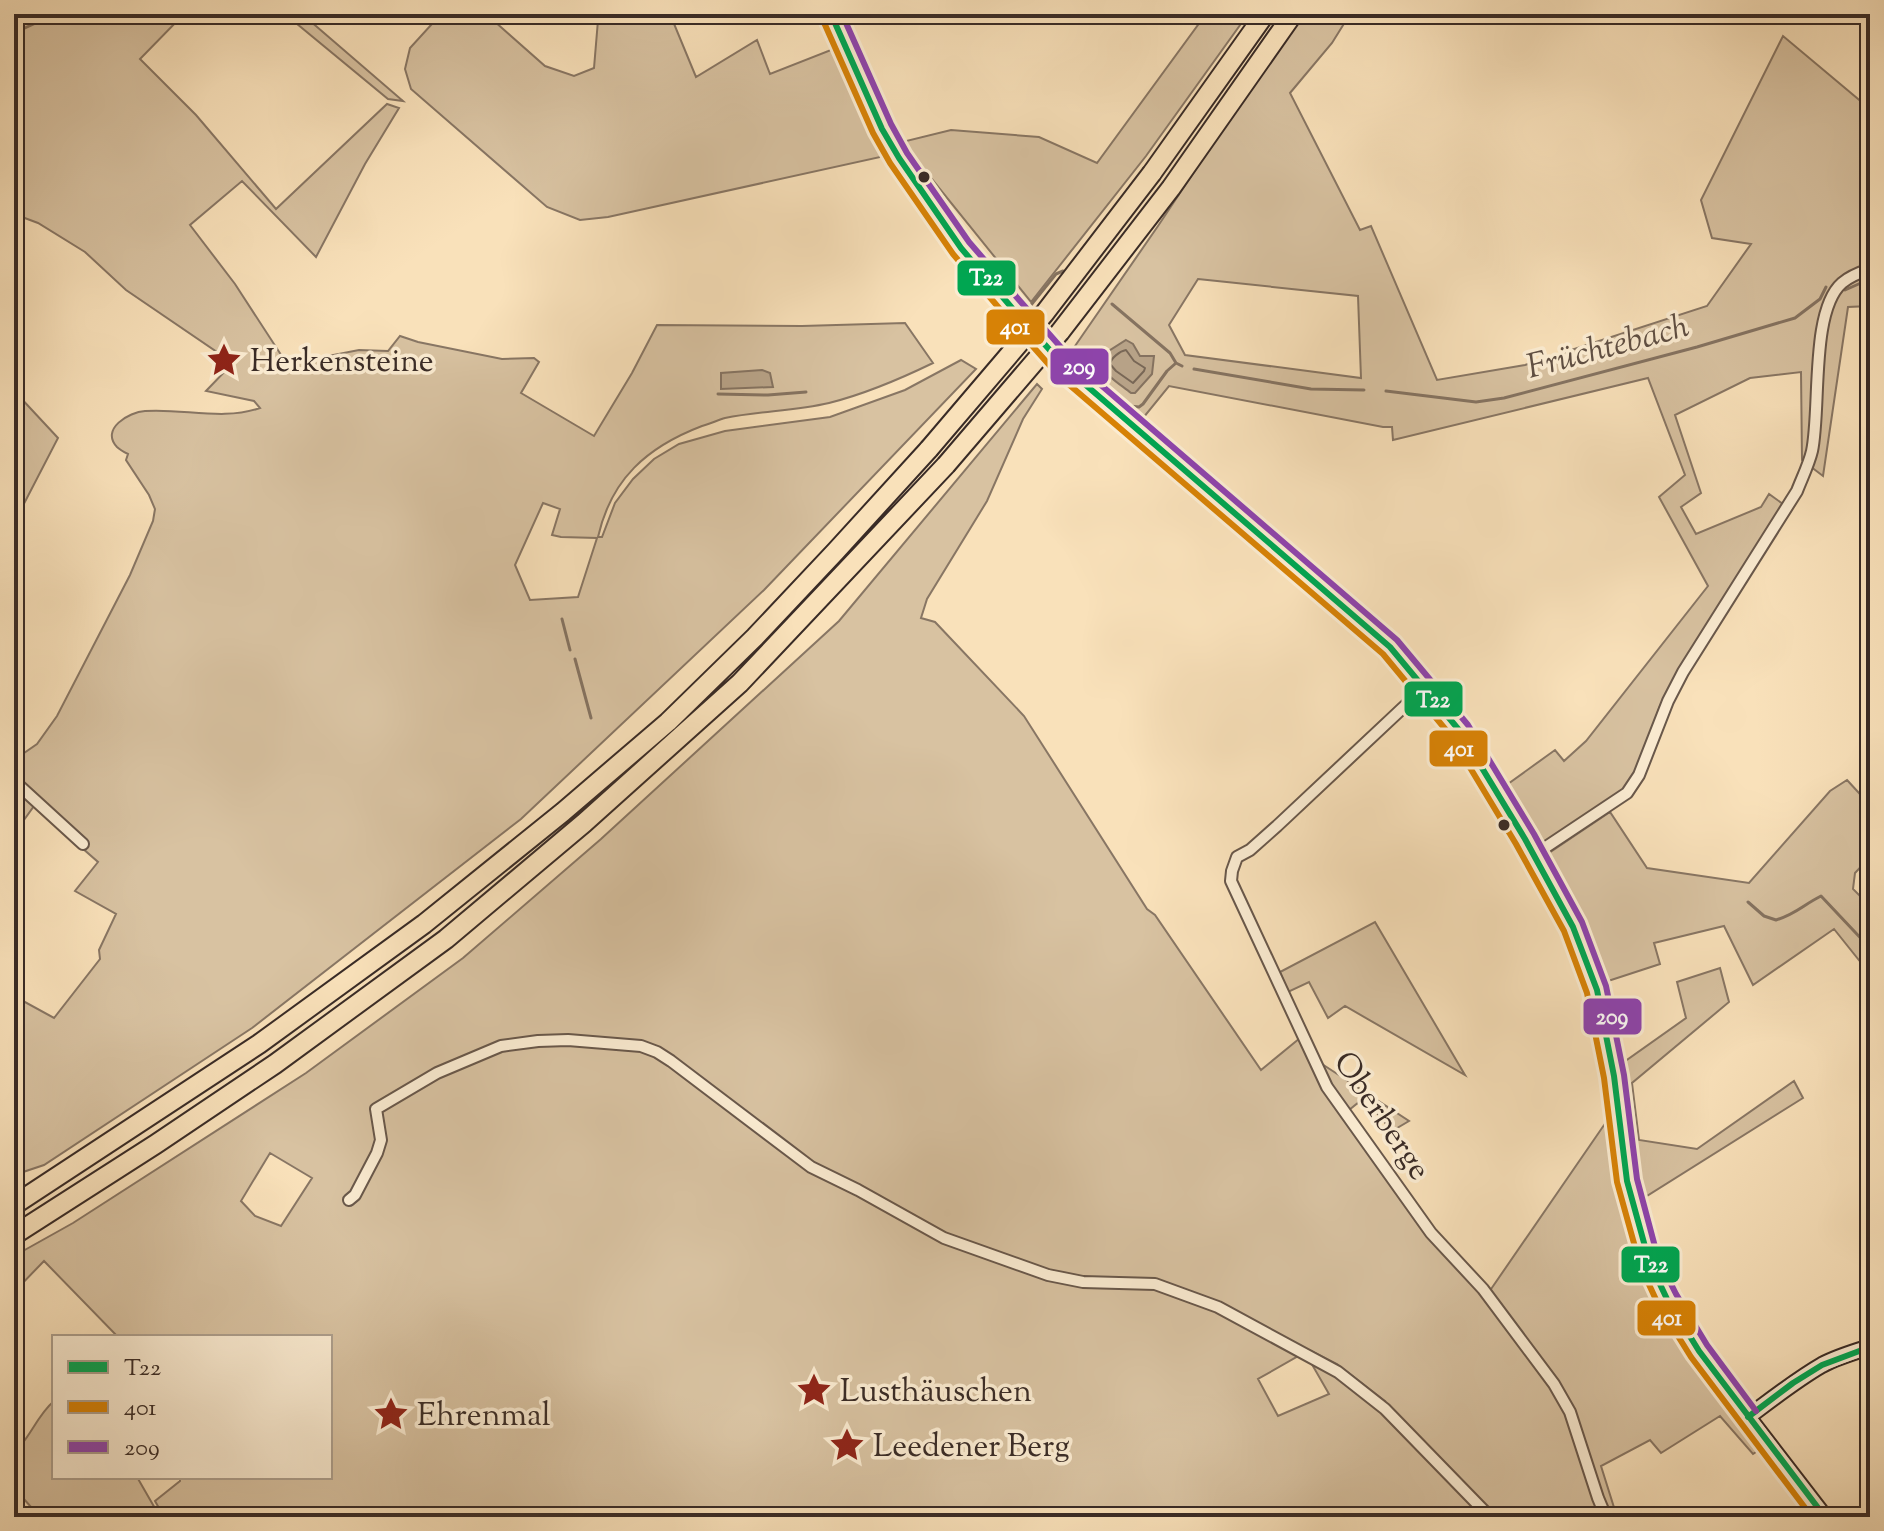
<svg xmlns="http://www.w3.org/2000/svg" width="1884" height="1531" font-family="'Sorts Mill Goudy',serif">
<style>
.green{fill:#d8c2a1;stroke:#887664;stroke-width:2;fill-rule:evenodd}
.water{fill:#b8a388;stroke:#857361;stroke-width:2}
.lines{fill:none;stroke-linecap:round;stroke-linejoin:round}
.shore{stroke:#786757;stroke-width:2}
.stream{stroke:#857361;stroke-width:3}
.street-casing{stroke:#69584b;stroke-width:14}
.secondary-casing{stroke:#392b26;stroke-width:18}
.highway-casing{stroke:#392b26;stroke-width:22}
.street{stroke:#fbecd2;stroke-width:10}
.secondary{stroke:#fbecd2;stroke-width:14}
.highway{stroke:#f9e1ba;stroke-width:18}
.highway-bridge-casing{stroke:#392b26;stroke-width:22;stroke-linecap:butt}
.highway-bridge{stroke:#f9e1ba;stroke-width:18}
.bus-1-casing{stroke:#fbecd2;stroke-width:12}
.bus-2-casing{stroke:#fbecd2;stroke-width:12}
.bus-3-casing{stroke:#fbecd2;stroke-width:12}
.bus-1{stroke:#00a651;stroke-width:6}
.bus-2{stroke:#d78206;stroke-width:6}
.bus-3{stroke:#8e44ad;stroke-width:6}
.bus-dot{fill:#392b26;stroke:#fbecd2;stroke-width:3}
.labels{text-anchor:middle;stroke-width:7;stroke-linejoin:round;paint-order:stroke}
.poi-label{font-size:32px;fill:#392b26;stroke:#fbecd2;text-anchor:start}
.street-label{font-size:32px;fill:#392b26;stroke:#fbecd2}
.water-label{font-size:34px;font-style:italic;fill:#5f4f43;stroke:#fbecd2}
.line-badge{stroke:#fbecd2;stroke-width:3}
.badge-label{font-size:22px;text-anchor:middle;font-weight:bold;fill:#fff}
</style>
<rect width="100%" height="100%" fill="#f9e1ba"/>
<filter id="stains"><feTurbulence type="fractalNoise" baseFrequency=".0025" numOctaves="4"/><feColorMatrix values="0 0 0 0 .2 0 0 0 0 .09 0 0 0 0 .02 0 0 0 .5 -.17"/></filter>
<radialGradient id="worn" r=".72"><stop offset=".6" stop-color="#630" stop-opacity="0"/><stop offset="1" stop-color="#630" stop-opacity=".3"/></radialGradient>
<path class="green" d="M14,14H75L76,17L83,14H184L140,59L196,115L276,209L387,104L399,108L365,164L316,257L242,181L190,225L235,284L287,364L359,350L388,351L400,336L418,342L502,359L534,358L539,362L521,393L594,436L632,373L657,325L802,326L905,323L933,363C900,379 865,394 829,403C795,411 760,411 725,418C718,420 710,424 702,426C647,447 611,479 598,537H602L615,503L633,479L654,459L679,444L725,431L830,417L905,390L961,360L976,369L764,590L521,819L252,1028L44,1165L14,1175V996L54,1018L100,959L99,950L116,914L75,891L98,862L34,806L14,834V760L37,744L57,716L130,575L153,521L155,509L149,495L126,460L128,454C124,452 120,450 117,447C100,429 129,412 145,411C183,408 223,421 260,408L254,401L206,391L233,363L126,290L85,252L38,223L14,214ZM543,503L560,509L552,535L561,537L597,538L578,597L530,600L515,565Z
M285,14H302L403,101L388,99Z
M441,14H492L494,21L545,66L574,76L594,68L598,20L626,14H670L696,77L757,40L770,74L836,48L887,149L885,156L608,217L580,220L547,207L411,89L405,69L410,48Z
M1206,14H1248L1146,156L1031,302L902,142L951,130L1039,137L1097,163Z
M1299,14H1350L1332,43L1290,93L1360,230L1371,226L1437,380L1525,365L1707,306L1751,244L1712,238L1701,200L1783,36L1870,109V306L1848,307L1823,476L1802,460L1801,372L1750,378L1675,415L1701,493L1681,507L1696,534L1761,507L1769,494L1783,504L1681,668L1660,706L1635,774L1624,789L1539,846L1501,789L1555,750L1564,761L1586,741L1708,586L1659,497L1685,475L1648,378L1393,440L1392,427H1383L1169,386L1139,423L1066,359L1158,226ZM1198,279L1358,296L1361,378L1185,355L1169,325Z
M1037,384L1042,389L1023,419L987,501L927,599L921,618L935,622L1024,716L1147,909L1155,915L1261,1070L1300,1038L1329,1098L1500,1319L1489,1292L1613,1112L1619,1182L1640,1256L1659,1300L1691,1357L1762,1448L1753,1454L1720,1416L1661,1453L1650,1440L1601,1466L1617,1517H164L155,1501L180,1481V1477H330V1337H118L44,1261L14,1292V1256L73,1223L306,1073L463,958L601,839L839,621ZM270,1153L312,1178L281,1226L255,1216L241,1201ZM1309,1350L1337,1364L1385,1401L1380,1406L1332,1372L1310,1361L1329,1394L1278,1416L1258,1379Z
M18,395L58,438L14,523V396Z
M1847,780L1870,805V857L1855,873L1853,889L1870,906V978L1862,964L1834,929L1753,985L1724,926L1654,943L1660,964L1602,983L1580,931L1543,857L1610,812L1647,868L1749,883L1830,791Z
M1375,922L1465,1075L1345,1006L1328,1018L1309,982L1288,992L1280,972Z
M1720,968L1729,1002L1632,1083L1639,1140L1697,1149L1794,1081L1803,1098L1642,1199L1637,1196L1617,1067L1686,1018L1677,982Z
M1322,1064L1409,1121L1392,1131L1364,1098L1349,1110L1331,1084Z
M54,1401V1477H137L160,1517H40L14,1488V1452C28,1442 37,1415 54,1401Z"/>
<path class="water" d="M1126,340L1133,344L1140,356H1154L1152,374L1135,393H1131C1120,384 1105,376 1100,362L1104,354Z
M762,370L770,373L773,387L721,389V373Z"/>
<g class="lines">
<path class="shore" d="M1126,350L1134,361L1145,368L1144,371L1133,383L1116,371L1110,364C1111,358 1120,351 1126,350Z"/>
<path class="stream" d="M14,33L40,21L59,19L74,14
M1845,290L1870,279
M1112,304L1170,353L1176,363L1182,366
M1027,307L1031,305L1056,274L1063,271
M1086,368L1129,406L1139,407L1143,404L1167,371L1176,363
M1194,369L1311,389L1364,390
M1386,391L1476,402L1504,398L1697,347L1795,318L1820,299L1826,287
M718,394L768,395L806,392
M562,619L570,650
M575,659L591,718
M1748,902L1764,916L1776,920C1796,914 1803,905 1821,896L1870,948"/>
<g class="street-casing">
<path id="street" d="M1424,688L1277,826L1250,850L1237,857L1232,871L1231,881L1327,1087L1431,1233L1483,1289L1554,1384L1570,1412L1598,1498L1606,1517
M14,781L83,844
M1534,855L1627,793L1639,775L1668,701L1683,672L1797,491C1802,478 1809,464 1812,451C1821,409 1810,311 1842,283C1850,276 1861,272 1870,269
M349,1200L355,1195L377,1153L381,1140L376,1109L437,1073L501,1046L538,1041L568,1040L641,1046L657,1052L671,1061L811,1167L858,1190L944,1238L1048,1275L1083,1282L1155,1284L1218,1307L1338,1372L1385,1409L1490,1517"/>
</g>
<g class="secondary-casing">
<path id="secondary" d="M831,14L882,129L899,158L961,248L1012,308L1066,368L1390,647L1459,730L1525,839L1573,927L1597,990L1614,1076L1627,1181L1649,1261L1667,1299L1699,1351L1721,1382L1825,1517
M1748,1417C1772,1399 1796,1380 1822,1365C1837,1357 1854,1352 1870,1347"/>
</g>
<g class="highway-casing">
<path id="highway" d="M1152,173L1265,14
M1060,332L1171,188L1293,14
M14,1205L259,1044L424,924L563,812L668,722L755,637L836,551L929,449
M14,1235L156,1144L275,1064L446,939L584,823L740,683L946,465"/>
</g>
<use href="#street" class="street"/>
<use href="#secondary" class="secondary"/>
<use href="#highway" class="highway"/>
<g class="highway-bridge-casing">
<path id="highway-bridge" d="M929,449L1044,314L1152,173
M946,465L1060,332"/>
</g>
<use href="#highway-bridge" class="highway-bridge"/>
<g class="bus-1-casing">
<path id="bus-1" d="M831,14L882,129L899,158L961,248L1012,308L1066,368L1390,647L1459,730L1525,839L1573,927L1597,990L1614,1076L1627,1181L1649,1261L1667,1299L1699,1351L1825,1517
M1748,1417L1793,1383L1822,1365L1870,1347"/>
</g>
<g class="bus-2-casing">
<path id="bus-2" d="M822,18L873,133L890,163L953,254L1005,315L1059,376L1383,654L1451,736L1516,844L1564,931L1587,993L1604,1078L1617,1182L1640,1265L1658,1304L1691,1357L1812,1517"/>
</g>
<g class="bus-3-casing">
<path id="bus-3" d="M842,14L891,124L907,153L969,242L1020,301L1073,361L1397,640L1468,725L1534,834L1582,922L1606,986L1624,1075L1637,1179L1658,1258L1676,1294L1707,1345L1756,1411"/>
</g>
<use href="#bus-1" class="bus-1"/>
<use href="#bus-2" class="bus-2"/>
<use href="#bus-3" class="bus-3"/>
</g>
<defs>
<g id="sight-bare" transform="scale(2.76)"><path d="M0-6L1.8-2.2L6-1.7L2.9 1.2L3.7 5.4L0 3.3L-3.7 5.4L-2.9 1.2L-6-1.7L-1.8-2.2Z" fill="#8f2418" stroke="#fbecd2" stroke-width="2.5" paint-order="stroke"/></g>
</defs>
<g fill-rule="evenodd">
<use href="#sight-bare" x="224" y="360"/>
<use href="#sight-bare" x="814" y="1390"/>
<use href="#sight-bare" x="391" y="1414"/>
<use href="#sight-bare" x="847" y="1445"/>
</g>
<g class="bus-dot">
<circle cx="924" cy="177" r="7"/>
<circle cx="1504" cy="825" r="7"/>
</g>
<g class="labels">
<g class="poi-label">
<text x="250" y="371">Herkensteine</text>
<text x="840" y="1401">Lusthäuschen</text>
<text x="417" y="1425">Ehrenmal</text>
<text x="873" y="1456">Leedener Berg</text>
</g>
<g class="street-label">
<text transform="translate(1383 1115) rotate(56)" y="11">Oberberge</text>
</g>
<g class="water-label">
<text transform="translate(1607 345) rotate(-15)" y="12">Früchtebach</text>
</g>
</g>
<g class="line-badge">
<rect x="956" y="259" width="61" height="38" rx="8" fill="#00a651"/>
<rect x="985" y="308" width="61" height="38" rx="8" fill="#d78206"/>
<rect x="1049" y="347" width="61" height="39" rx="8" fill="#8e44ad"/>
<rect x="1403" y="680" width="61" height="38" rx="8" fill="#00a651"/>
<rect x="1428" y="729" width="61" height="39" rx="8" fill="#d78206"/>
<rect x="1582" y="997" width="61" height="39" rx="8" fill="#8e44ad"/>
<rect x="1620" y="1245" width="61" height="39" rx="8" fill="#00a651"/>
<rect x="1636" y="1299" width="61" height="38" rx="8" fill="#d78206"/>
</g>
<g class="badge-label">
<text x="986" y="285">T22</text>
<text x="1015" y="334">401</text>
<text x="1079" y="374">209</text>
<text x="1433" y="707">T22</text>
<text x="1459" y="756">401</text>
<text x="1612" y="1024">209</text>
<text x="1651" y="1272">T22</text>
<text x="1667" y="1325">401</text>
</g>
<rect width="1884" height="1531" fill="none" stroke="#f9e1ba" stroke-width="48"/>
<rect x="16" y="16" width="1852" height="1499" fill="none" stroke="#392b26" stroke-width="4"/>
<rect x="24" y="24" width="1836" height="1483" fill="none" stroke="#392b26" stroke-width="2"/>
<rect x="52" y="1335" width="280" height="144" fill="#fbecd2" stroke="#ad9f8d" stroke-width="2"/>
<rect x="68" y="1361" width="40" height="12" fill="#00a651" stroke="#ad9f8d" stroke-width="2"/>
<text x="124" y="1375" font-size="24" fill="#392b26">T22</text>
<rect x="68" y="1401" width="40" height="12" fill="#d78206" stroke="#ad9f8d" stroke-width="2"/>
<text x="124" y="1415" font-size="24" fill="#392b26">401</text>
<rect x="68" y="1441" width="40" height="12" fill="#8e44ad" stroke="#ad9f8d" stroke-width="2"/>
<text x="124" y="1455" font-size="24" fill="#392b26">209</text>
<rect width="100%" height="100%" filter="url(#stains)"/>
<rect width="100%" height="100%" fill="url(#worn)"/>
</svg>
